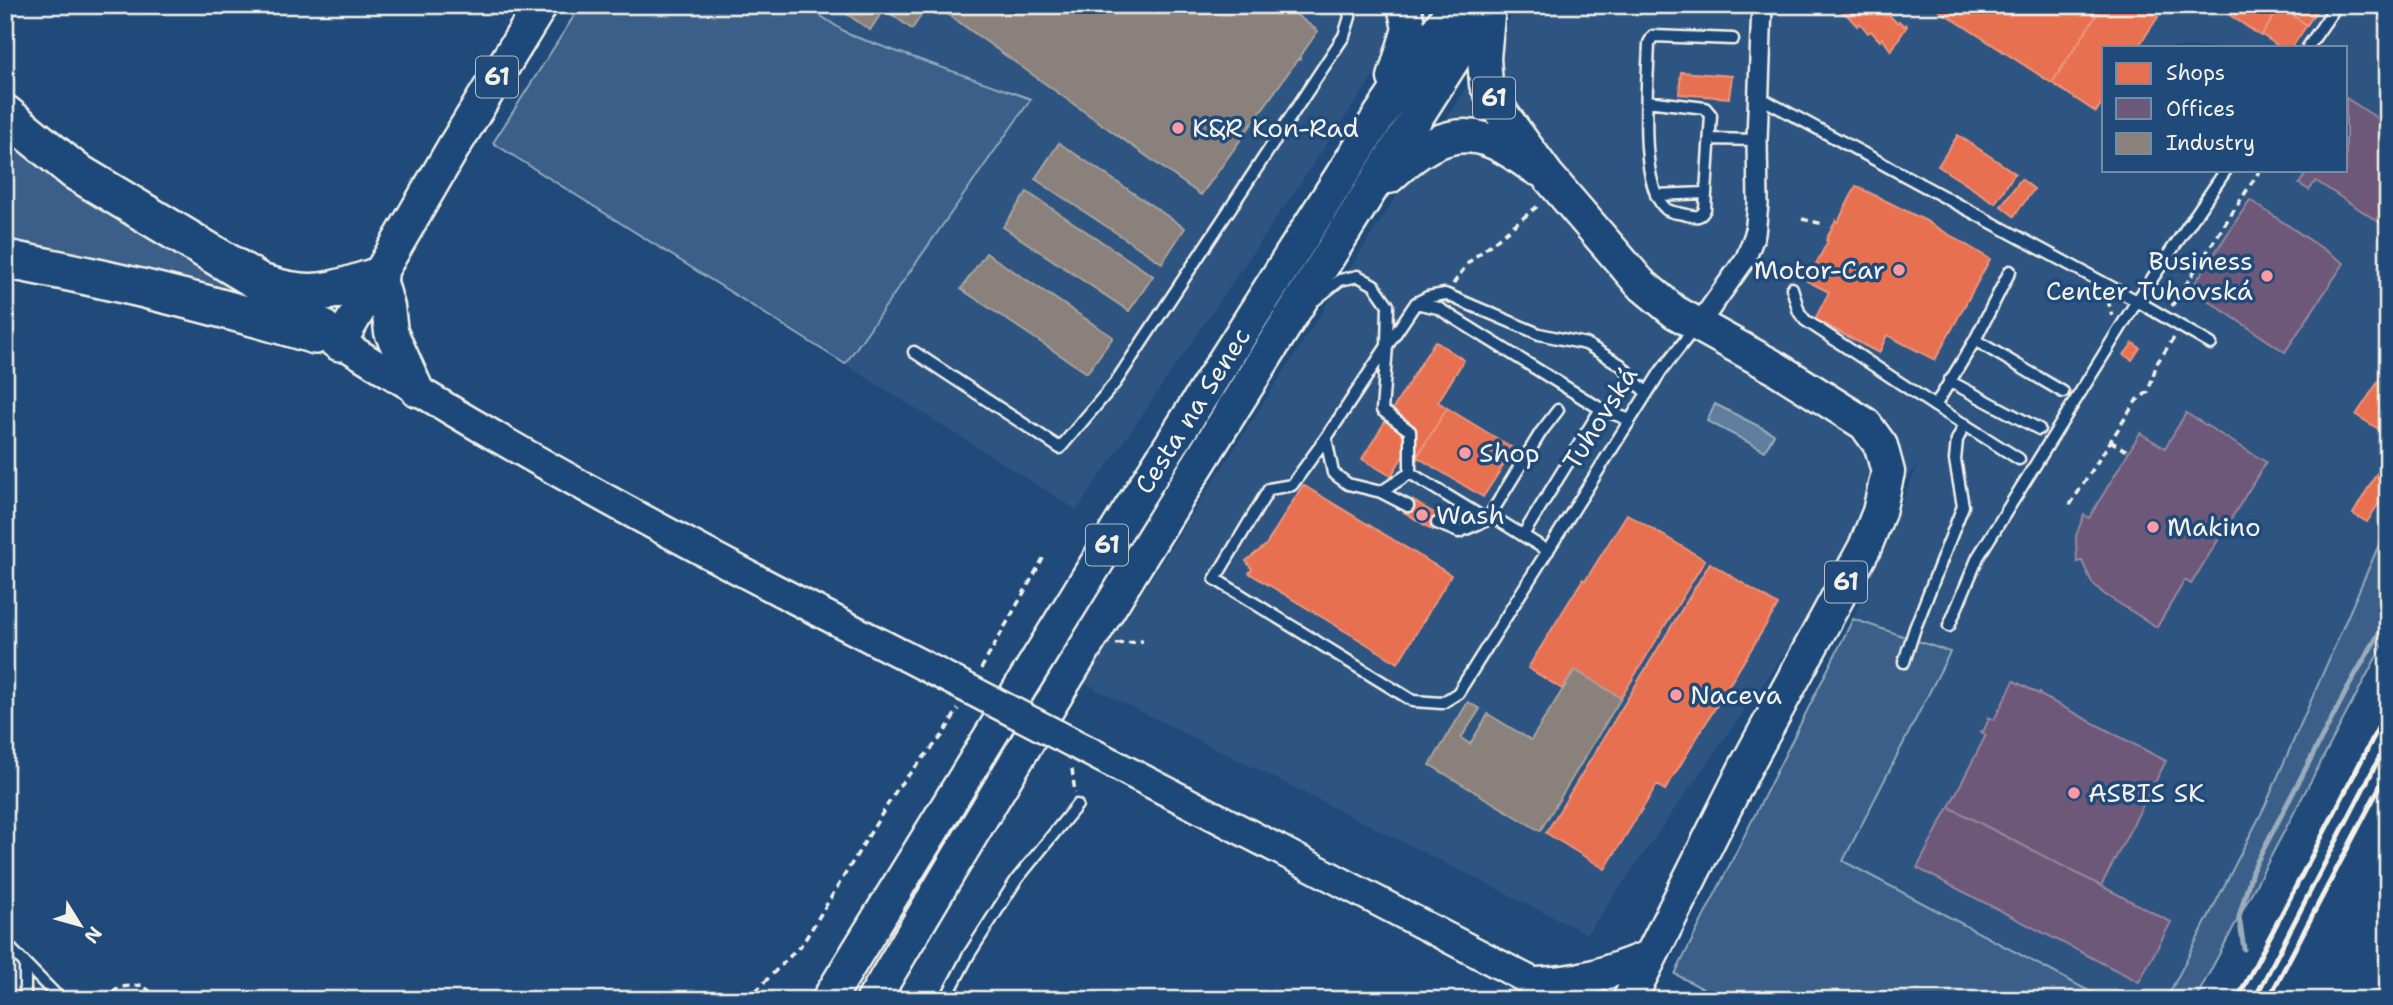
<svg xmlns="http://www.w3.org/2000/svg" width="2393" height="1005" font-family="'Shantell Sans',sans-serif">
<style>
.built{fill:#2d5581;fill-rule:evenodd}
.green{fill:#3a5f88;stroke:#97a8b8;stroke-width:2}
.water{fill:#627e9d;stroke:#9cacbb;stroke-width:2}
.shops{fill:#e76f51;stroke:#eb967e;stroke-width:2}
.offices{fill:#6d597a;stroke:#96879b;stroke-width:2}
.industry{fill:#8a817c;stroke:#aaa39c;stroke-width:2}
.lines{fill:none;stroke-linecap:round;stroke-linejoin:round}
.stream{stroke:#9cacbb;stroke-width:5}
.service-casing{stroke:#f4f1e8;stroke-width:15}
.minor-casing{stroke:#f4f1e8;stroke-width:24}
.secondary-casing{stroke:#f4f1e8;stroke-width:33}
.primary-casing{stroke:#f4f1e8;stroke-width:37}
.motorway-casing{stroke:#f4f1e8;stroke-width:42}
.path{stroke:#f4f1e8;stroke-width:3.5;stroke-dasharray:7 5;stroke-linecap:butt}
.service{stroke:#1f4a7a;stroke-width:10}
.minor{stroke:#1f4a7a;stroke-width:19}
.secondary{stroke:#1f4a7a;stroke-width:28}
.primary{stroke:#1f4a7a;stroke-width:32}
.motorway{stroke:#1f4a7a;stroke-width:37}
.rail{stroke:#f4f1e8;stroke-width:5}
.secondary-bridge-casing{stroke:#f4f1e8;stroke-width:33;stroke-linecap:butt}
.secondary-bridge{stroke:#1f4a7a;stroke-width:28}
.poi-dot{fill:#ff9aa2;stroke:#1f4a7a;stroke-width:2.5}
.labels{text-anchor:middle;stroke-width:7;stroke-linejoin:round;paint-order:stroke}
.shield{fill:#1f4a7a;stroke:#b4bfc7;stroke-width:2}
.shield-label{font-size:24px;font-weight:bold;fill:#f4f1e8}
.poi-label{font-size:26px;fill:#f4f1e8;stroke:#1f4a7a;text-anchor:start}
.street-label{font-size:26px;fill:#f4f1e8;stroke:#1f4a7a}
</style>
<rect width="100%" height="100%" fill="#1f4a7a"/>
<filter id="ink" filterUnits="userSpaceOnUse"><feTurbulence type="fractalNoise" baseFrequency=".0143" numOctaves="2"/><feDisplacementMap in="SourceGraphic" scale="14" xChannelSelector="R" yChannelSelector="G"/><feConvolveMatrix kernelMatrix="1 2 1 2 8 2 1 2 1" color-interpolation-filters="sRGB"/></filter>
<g filter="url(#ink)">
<path class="built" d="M581,5H1389L1393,23L1390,52L1077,510L493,143Z
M1519,5H2388V524L2265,806L2166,1000H2106L1842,861L1949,652L1853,619L1919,462L1587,934L1084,683ZM2104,47H2346V170H2104Z"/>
<path class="green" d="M581,5H804L850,35L1031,99L845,364L493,143Z
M5,132L260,306L5,245Z
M2388,524V635L2195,1000H2166L2265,806Z
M1853,619L1950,652L1843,861L2106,1000H1724L1675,974Z"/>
<path class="water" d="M1715,404L1774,434L1765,451L1707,421Z"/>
<path class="shops" d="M1832,5H1871L1874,9L1877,6L1885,16L1888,14L1897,23L1899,21L1904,26L1906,24L1907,26L1891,51L1882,38L1880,41L1871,31L1868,33L1860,23L1857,26L1848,16Z
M1931,5H2103L2052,83Z
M2103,5H2139L2158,17L2138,47H2104V99L2096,112L2052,83Z
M2215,5H2282L2261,36Z
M2282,5H2320L2307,25L2280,7Z
M2280,7L2307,25L2292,47H2280L2262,35Z
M1681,72L1732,76L1729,98L1679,94Z
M1958,135L2015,173L1995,203L1938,166Z
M2021,179L2034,189L2014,216L2001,206Z
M1856,186L1926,221L1990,259L1935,360L1887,335L1879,353L1815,319L1829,292L1807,281L1828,241L1826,240L1836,220L1838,222Z
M1435,341L1464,360L1438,402L1447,408L1417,457L1406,451L1391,476L1362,459Z
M2133,343L2140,348L2132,360L2124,355Z
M2388,367V435L2356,415Z
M1447,408L1514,449L1483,497L1417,457Z
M2377,473L2388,480V488L2367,522L2353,514Z
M1303,485L1451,575L1398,663L1249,573L1252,569L1246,561L1266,545Z
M1412,500L1441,517L1433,530L1404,512Z
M1627,514L1705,560L1621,698L1575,670L1562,689L1528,668L1583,579L1585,581Z
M1710,563L1778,605L1665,790L1657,785L1605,869L1546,833Z"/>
<path class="offices" d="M2346,98L2388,125V228L2316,181L2309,190L2299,184L2305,175L2298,170H2346Z
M2250,200L2344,263L2285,352L2191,289Z
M2186,413L2266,462L2191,584L2185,580L2157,627L2104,594L2092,583L2082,561L2077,562L2076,536L2084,515L2089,518L2140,433L2165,448Z
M2014,681L2039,694L2040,691V695L2166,761L2101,886L1949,807L1986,735L1979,731L1983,732L1989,719L1987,717L1994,720Z
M1949,807L2171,922L2139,982L1917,868Z"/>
<path class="industry" d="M834,5H928L912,29L884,9L870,30Z
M935,5H1283L1318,31L1299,58L1301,60L1298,59L1201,195Z
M1059,143L1185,228L1162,263L1035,179Z
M1027,192L1153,276L1129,311L1003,227Z
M986,253L1113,337L1087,373L961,289Z
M1575,670L1621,698L1540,831L1430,765L1468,702L1480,709L1461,738L1470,744L1488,714L1531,740Z"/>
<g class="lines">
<path class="stream" d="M2244,949L2239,917L2252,871L2351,682L2388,618"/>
<g class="service-casing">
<path id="service" d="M2308,47L2337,5
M1759,97L2137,301L1978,557L1949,626
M1647,101L1705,108L1711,115L1705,209C1701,218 1696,217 1687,215C1680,213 1672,213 1666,209C1637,183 1648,81 1649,43L1653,36L1733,39
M1711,139L1757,140
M1656,195L1706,193
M1792,288L1799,312L1805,320L1935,406L1975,340L2010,271
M1315,300L1340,280L1358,276L1374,285L1388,305L1387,346L1326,438L1333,473L1348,484L1381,492L1410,473
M1416,303L1438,308L1601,409
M1975,340L2063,392
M2211,344L2137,301L2226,170
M914,352L1060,448L1115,383L1344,36L1350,17L1347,5
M1949,381L2039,429
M1935,406L2019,459
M1558,410L1541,432L1487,520L1410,473V431L1382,410L1387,346L1416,303L1428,297L1445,294L1539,334L1586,344L1621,365L1646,393
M1326,438L1292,485L1269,489L1215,579L1413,701L1442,703L1458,693L1661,371L1694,329
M1381,492L1408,506
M1490,515L1548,551
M1437,523L1459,532L1487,520
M1523,535L1601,409L1630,420
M1904,662L1915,628L1963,506L1955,460L1957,440L1965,424
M5,943L61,1000
M25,1000V963
M945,1000L968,956L1017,879L1077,805"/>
</g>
<g class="minor-casing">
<path id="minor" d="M1699,324L1746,258L1755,234L1758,204L1757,140L1762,5"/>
</g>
<g class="secondary-casing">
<path id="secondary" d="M340,342C522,458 713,558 905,656
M1278,849L1567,1000"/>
</g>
<g class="primary-casing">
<g id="primary">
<path d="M1489,5L1484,58L1486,84L1503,115L1547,175L1640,283L1675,312L1776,368L1865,424L1881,446L1888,472L1879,512L1865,547L1744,770L1629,1000"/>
<path d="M1394,78L1409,29L1404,5"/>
<path d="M1389,177C1417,151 1450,125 1490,141C1507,147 1522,160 1537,169"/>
<path d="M379,276L388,307L391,332L417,390"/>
<path d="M340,342L453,148L541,5"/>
<path d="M1536,984C1582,983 1607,973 1649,957"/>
<path id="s1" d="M828,1000L1125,517L1380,115L1455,5"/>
<path d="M873,1000C1070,666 1276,337 1485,10"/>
</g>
</g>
<g class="motorway-casing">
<path id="motorway" d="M5,114L75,171L261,283L340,342
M5,259C110,279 213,304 315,335
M268,285C314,300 336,290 379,276"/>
</g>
<path class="path" d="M1802,219L1823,224
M1453,284L1469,262L1539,205
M2108,300L2112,316
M2172,306L2260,170
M2110,441L2129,452
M2070,505L2136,401L2148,392L2157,363L2174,338
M1116,644L1143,641
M981,669L1045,555
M1072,769L1075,793
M103,1000L120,987L142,985L161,1000
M747,1000L803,943L899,786L943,735L958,709"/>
<use href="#service" class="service"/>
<use href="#minor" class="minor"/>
<use href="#secondary" class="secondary"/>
<use href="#primary" class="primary"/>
<use href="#motorway" class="motorway"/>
<path class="rail" d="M2237,1000L2388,709
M2254,1000L2388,741
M2268,1000L2388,771"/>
<g class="secondary-bridge-casing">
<path id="secondary-bridge" d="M905,656L1278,849"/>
</g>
<use href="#secondary-bridge" class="secondary-bridge"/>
</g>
</g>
<g class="poi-dot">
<circle cx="1178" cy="128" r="7"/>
<circle cx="1899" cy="270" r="7"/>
<circle cx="2267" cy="276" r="7"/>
<circle cx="1465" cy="453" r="7"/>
<circle cx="1422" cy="515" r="7"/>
<circle cx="2153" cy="527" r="7"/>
<circle cx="1676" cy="695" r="7"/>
<circle cx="2074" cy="793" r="7"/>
</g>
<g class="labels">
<g class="shield">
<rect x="476" y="56.5" width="42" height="41" rx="5"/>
<rect x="1473" y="77.5" width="42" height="41" rx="5"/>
<rect x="1086" y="524.5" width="42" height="41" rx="5"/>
<rect x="1825" y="561.5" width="42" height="41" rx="5"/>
</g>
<g class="shield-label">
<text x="497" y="85">61</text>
<text x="1494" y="106">61</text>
<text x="1107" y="553">61</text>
<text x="1846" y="590">61</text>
</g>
<g class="poi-label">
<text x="1192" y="137">K&amp;R Kon-Rad</text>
<text x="2253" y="270" text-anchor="end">Business<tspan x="2253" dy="30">Center Tuhovská</tspan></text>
<text x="1885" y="279" text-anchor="end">Motor-Car</text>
<text x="1479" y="462">Shop</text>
<text x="1436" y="524">Wash</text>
<text x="2167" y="536">Makino</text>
<text x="1690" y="704">Naceva</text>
<text x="2088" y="802">ASBIS SK</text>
</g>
<g class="street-label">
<text dy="9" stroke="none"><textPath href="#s1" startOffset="693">Cesta na Senec</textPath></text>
<text transform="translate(1600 418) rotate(-58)" y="9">Tuhovská</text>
</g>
</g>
<rect width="2393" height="1005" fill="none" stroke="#1f4a7a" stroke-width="28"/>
<rect x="14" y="14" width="2365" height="977" fill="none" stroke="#f4f1e8" stroke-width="2.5" filter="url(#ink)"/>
<rect x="2102" y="46" width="245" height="126" fill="#1f4a7a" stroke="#748da6" stroke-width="2"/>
<rect x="2116" y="63" width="35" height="21" fill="#e76f51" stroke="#748da6" stroke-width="2"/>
<text x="2166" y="80" font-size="21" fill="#f4f1e8">Shops</text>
<rect x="2116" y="98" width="35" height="21" fill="#6d597a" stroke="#748da6" stroke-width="2"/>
<text x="2166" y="116" font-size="21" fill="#f4f1e8">Offices</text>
<rect x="2116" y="133" width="35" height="21" fill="#8a817c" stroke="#748da6" stroke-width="2"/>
<text x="2166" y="150" font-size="21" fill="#f4f1e8">Industry</text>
<g transform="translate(80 925) rotate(127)" stroke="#1f4a7a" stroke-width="5" paint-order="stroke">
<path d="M0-5L12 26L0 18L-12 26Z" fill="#f4f1e8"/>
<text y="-10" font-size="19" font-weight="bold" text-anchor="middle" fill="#f4f1e8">N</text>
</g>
</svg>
